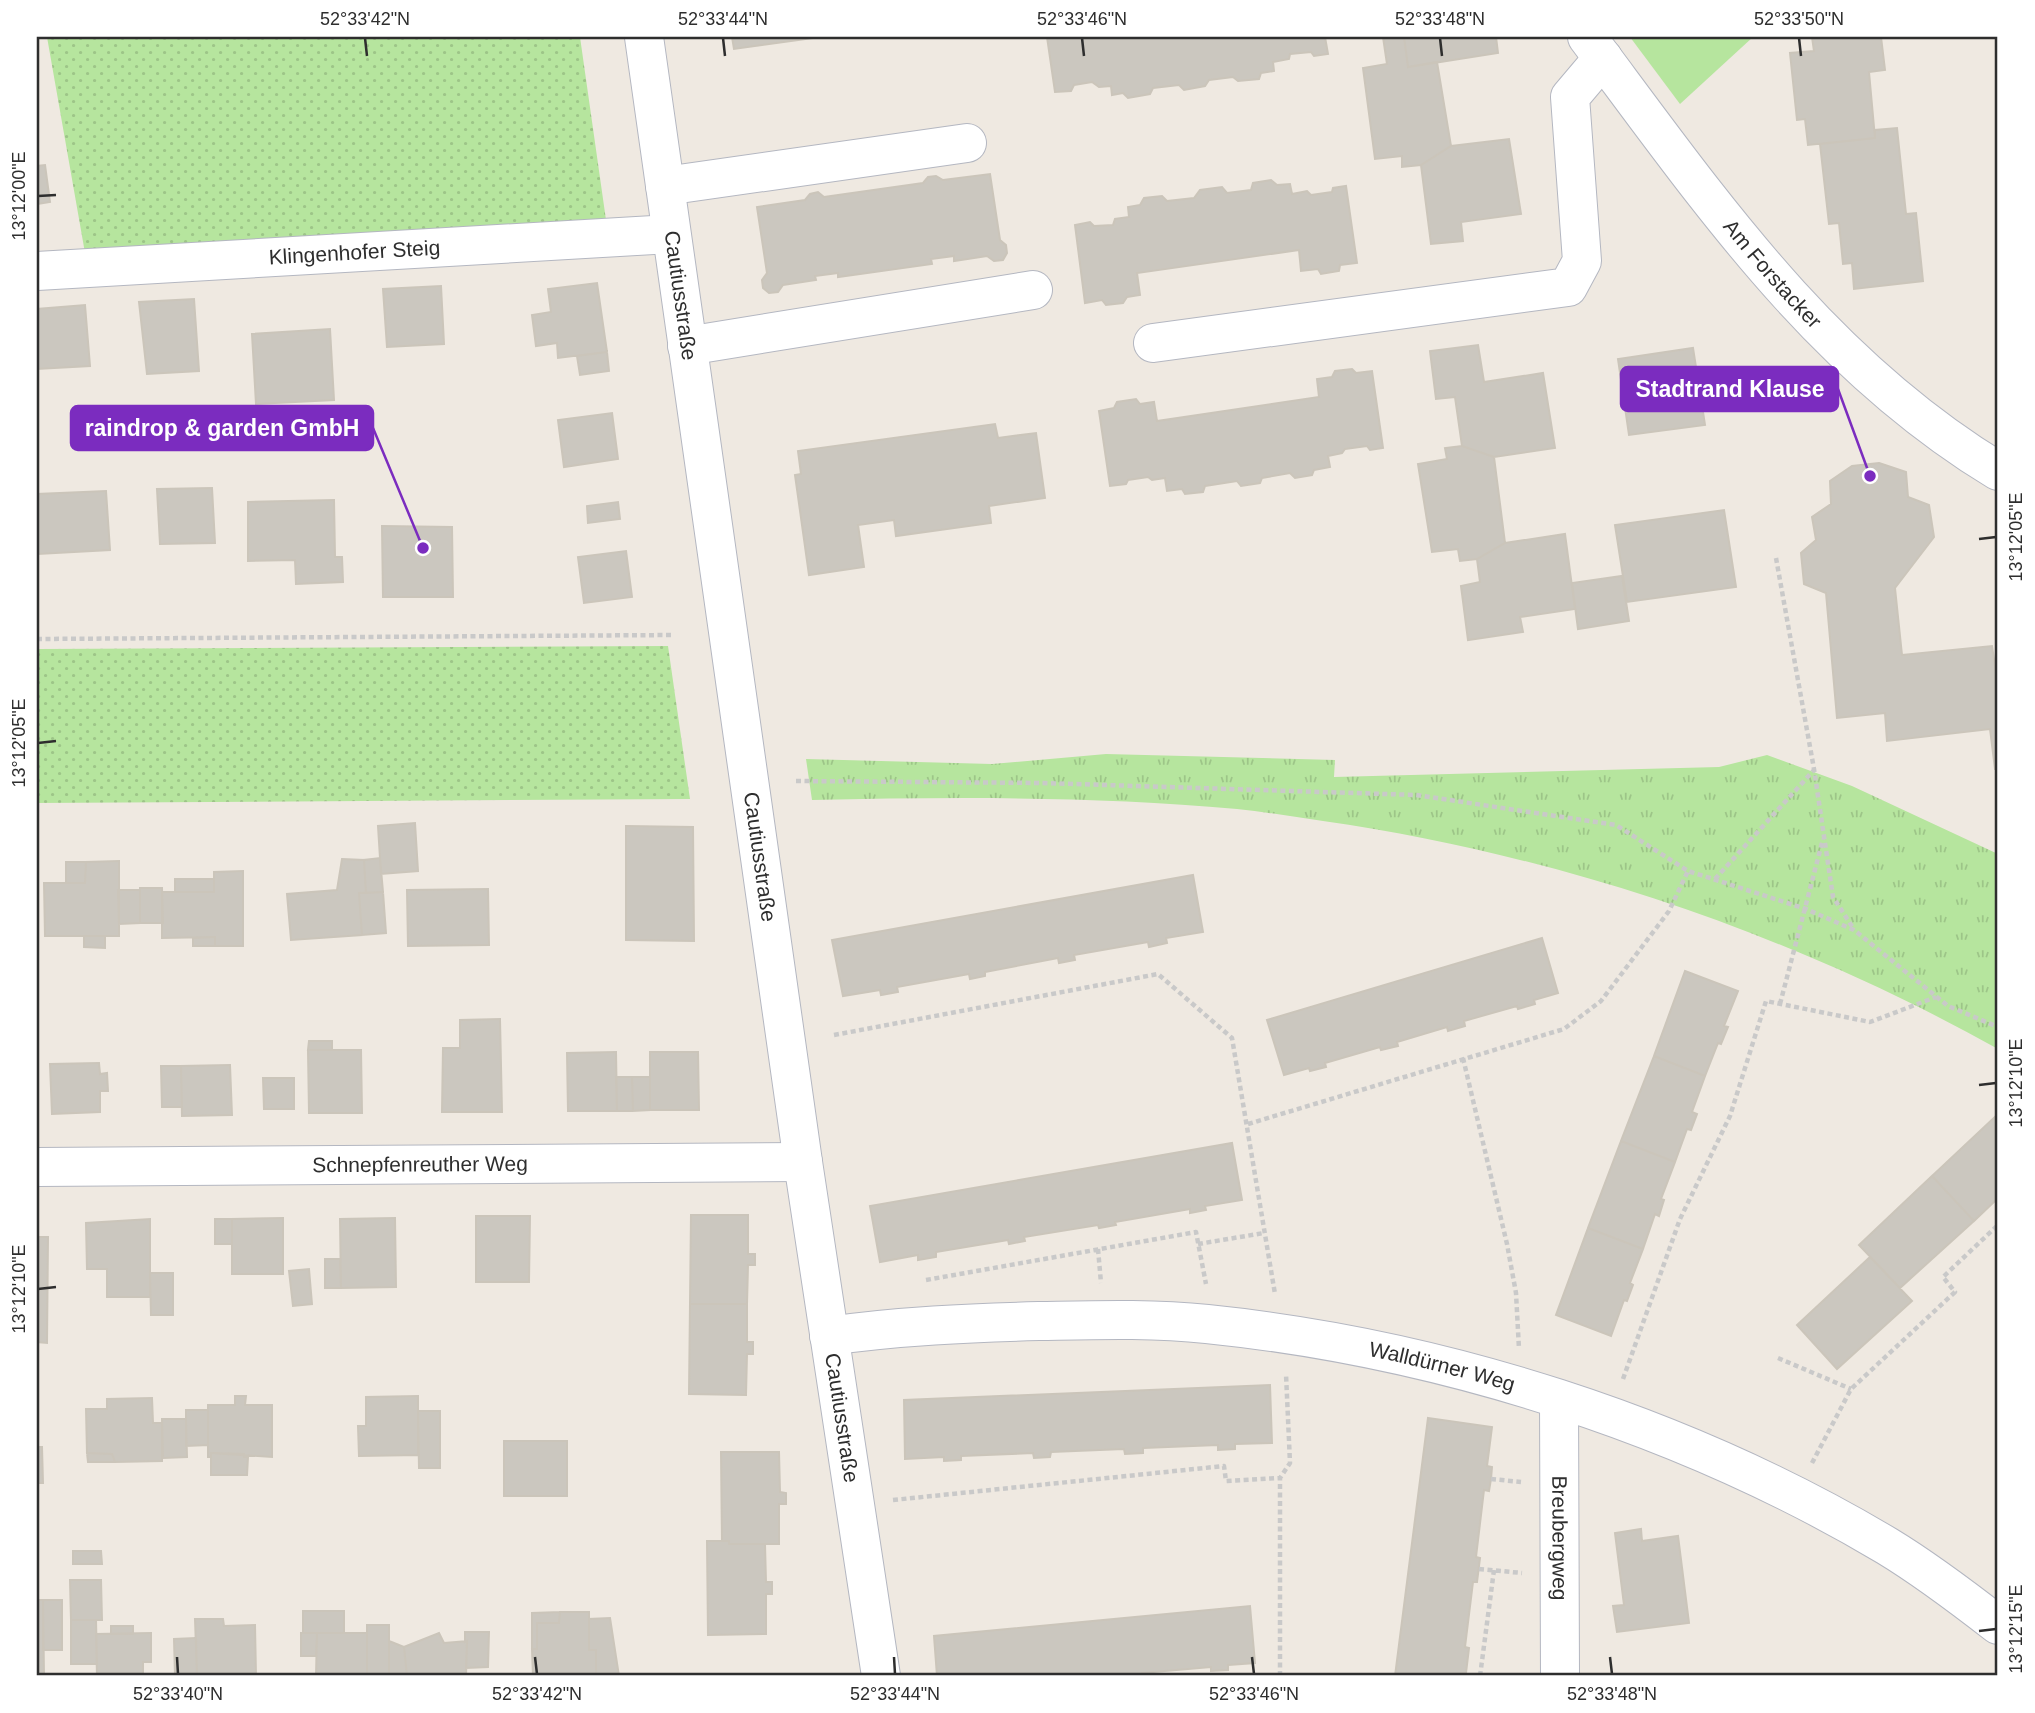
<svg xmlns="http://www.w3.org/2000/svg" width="2035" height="1713" font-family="Helvetica,sans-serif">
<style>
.grass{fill:#b6e59e}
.park{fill:url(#park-tufts)}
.garden{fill:url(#garden-dots)}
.building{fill:#cbc7bf;stroke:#cbc5ba;stroke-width:2}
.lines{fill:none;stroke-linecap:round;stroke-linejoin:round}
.minor-casing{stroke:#b4b7c1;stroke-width:40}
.path{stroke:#c9c9c9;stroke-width:4.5;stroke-dasharray:5 3.5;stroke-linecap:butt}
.minor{stroke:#fff;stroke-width:38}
.ticks{fill:none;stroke:#2e2e2e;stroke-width:2.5}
.labels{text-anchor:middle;stroke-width:6;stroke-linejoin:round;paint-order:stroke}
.street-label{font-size:21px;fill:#2e2e2e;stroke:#fff}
.leader{fill:none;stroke:#7b2cbf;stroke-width:2.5}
.callout-dot{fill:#7b2cbf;stroke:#fff;stroke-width:2.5}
.callout{fill:#7b2cbf;stroke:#7b2cbf;stroke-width:2.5}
.callout-label{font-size:23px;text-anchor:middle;font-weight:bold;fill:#fff}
.neatline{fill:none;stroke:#2e2e2e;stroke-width:2.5}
.ticks-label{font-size:18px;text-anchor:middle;fill:#2e2e2e}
</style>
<defs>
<pattern id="park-tufts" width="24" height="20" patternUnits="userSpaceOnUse" patternTransform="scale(1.75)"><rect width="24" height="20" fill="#b6e59e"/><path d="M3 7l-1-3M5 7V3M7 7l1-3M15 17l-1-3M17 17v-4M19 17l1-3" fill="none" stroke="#9dc588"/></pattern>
<pattern id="garden-dots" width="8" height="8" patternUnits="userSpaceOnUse" patternTransform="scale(1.75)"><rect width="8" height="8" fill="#b6e59e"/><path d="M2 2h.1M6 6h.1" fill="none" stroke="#9dc588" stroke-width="1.8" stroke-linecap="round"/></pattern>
</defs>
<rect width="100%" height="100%" fill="#efe9e1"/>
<path class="grass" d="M1630,37H1753L1680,104Z"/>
<path class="park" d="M1106,754L1335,760L1334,777L1719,767L1767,755L1852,786L1998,854V1049C1790,933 1559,855 1323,821C1295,817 1266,812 1237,809C1096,796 954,797 812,800L806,759L992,764Z"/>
<path class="garden" d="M47,37H580L606,220L85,253Z
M668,646L690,799L37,803V649Z"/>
<path class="building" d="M732,37H820L734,49Z
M1047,37H1325L1328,54L1314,56L1311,52L1290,54L1289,59L1273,62L1274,71L1261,73L1259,79L1238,81L1233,77L1209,80L1205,86L1184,90L1179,85L1153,88L1150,94L1128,98L1123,93L1112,95L1111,86L1099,87L1092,82L1074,85L1071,91L1055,92Z
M1383,37H1404L1408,67L1437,62L1451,146L1421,165L1402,167V156L1375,159L1363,68L1387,64Z
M1404,37H1496L1498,53L1408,67Z
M1812,37H1881L1885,70L1869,72L1875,138L1808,145L1805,119L1797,120L1790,53L1814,51Z
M1897,128L1906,214L1916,213L1923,281L1854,289L1852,263L1843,264L1839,223L1829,224L1820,144L1875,138V130Z
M1509,139L1521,214L1461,222L1463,241L1431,244L1421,165L1451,146Z
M45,165L50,202L37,204V166Z
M990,174L1000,240L1006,245L1007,253L1003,260L994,261L987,256L954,261V256L931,259L932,264L838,277V273L815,276L816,280L783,285L778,292L769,293L763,288L762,280L767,273L757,207L805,200L810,194L818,192L824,197L923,183L928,177L936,176L943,180Z
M1271,180L1277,185L1290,184L1292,194L1307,191L1311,195L1332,192L1333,188L1346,186L1357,263L1340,265L1339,271L1321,274L1318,269L1301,271L1299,250L1137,273L1140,295L1127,297L1123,303L1106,305L1102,300L1085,303L1075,225L1090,222L1094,226L1113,225L1115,219L1129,217L1128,207L1140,205L1144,198L1162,196L1167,201L1194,198L1200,190L1222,187L1227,193L1251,190L1253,183Z
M597,283L607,352L558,358L557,343L536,346L532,315L551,312L548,289Z
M441,286L444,344L387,347L383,289Z
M194,299L199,371L147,374L139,302Z
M85,305L90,366L37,369V309Z
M330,329L334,400L256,404L252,334Z
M1478,345L1484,382L1543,373L1555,448L1494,457L1462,446L1455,397L1436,399L1430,351Z
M1693,348L1705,425L1629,435L1618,359Z
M607,352L609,371L580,375L577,356Z
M1352,369L1356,373L1372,371L1383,448L1370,450L1367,446L1345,449L1342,453L1328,456L1330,467L1314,470L1312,475L1295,478L1290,473L1262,478L1260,483L1241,486L1237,481L1205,486L1203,492L1185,494L1182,489L1167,491L1165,478L1152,480L1148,477L1128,480L1126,484L1110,486L1099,411L1114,408L1117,402L1136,399L1140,404L1154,402L1157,421L1319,397L1317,379L1332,377L1335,371Z
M612,413L618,459L564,467L558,420Z
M995,424L998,438L1036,433L1045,498L989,506L991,523L896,536L894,520L858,525L864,567L809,575L795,475L801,474L798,451Z
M1462,446L1494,457L1505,543L1477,559L1460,561L1458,549L1432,552L1418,464L1447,459L1445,448Z
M1879,463L1906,472L1908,497L1929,505L1934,537L1895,588L1902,655L1992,646L1998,685V769H1995L1990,729L1887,741L1885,713L1837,718L1826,593L1804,584L1801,553L1816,540L1812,517L1831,504L1830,481L1852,466Z
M212,488L215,543L160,544L157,489Z
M106,491L110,550L38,554L37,494Z
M334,500L335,557H342L343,582L296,584L295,560L248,561V502Z
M618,502L620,519L588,523L587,506Z
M1724,510L1736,587L1627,602L1615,525Z
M382,526L452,527L453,597H383Z
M1565,534L1575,609L1520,617L1523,632L1468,640L1461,586L1480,582L1477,559L1505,543Z
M626,551L632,597L584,603L578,557Z
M1622,576L1629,621L1578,629L1572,583Z
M415,823L418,871L381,874L378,826Z
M626,826L693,827L694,941L626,940Z
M380,858L383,892L366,893L364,860Z
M342,859L364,860L366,893H359L362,935L291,940L287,894L337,890Z
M119,861V936H45L44,883H85L86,862Z
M66,862H86L85,883H66Z
M243,871V946H215V937L162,938V892H214V872Z
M1193,875L1203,932L1166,938L1167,943L1149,947L1148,942L1074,955L1075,960L1059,963L1058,958L985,972V976L970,979L969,974L897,987L898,992L881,995L880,990L843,996L832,940Z
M175,879H214V892H175Z
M140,888H162L163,923H140Z
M488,889L489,945L408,946L407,890Z
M118,890H140V923L119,924Z
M383,892L386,933L362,935L359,893Z
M84,936H105V948L84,947Z
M215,937V946H193V938Z
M1542,938L1558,993L1534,1000L1535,1004L1518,1009L1517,1006L1464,1021L1465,1026L1448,1031L1447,1027L1397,1042L1398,1046L1381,1050L1380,1047L1325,1063L1326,1067L1310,1071L1309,1068L1284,1075L1267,1020Z
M1685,971L1738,991L1724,1026L1728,1027L1721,1044L1718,1043L1705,1076L1654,1056Z
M500,1019L502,1112H442L443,1048H460V1020Z
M309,1041H332V1050H308Z
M308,1050H361L362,1113H309Z
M616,1052L617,1111H568L567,1053Z
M650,1052H698L699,1110H650Z
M1654,1056L1705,1076L1692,1112L1697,1114L1691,1130L1687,1129L1675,1162L1621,1141Z
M99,1063L100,1074L107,1073L108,1091H100V1112L52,1114L50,1064Z
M230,1065L232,1115L182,1116L181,1066Z
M161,1066H181L182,1107H162Z
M616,1077H632L633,1111H617Z
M632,1077H650V1110L633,1111Z
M263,1078H294V1109H264Z
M1998,1114V1198L1974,1221L1932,1176Z
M1621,1141L1675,1162L1661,1199L1664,1200L1659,1216L1655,1214L1643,1249L1588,1228Z
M1232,1143L1242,1200L1205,1206L1206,1210L1190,1213V1209L1115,1222L1116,1225L1099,1228L1098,1225L1024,1237L1025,1241L1009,1244L1008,1240L936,1252V1257L918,1260V1255L880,1262L870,1206Z
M1932,1176L1974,1221L1900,1288L1859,1245Z
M691,1215H748V1254H755V1265H748L747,1304H690Z
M476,1216H530L529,1282H476Z
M283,1218V1274H232V1219Z
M395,1218L396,1287L341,1288L340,1219Z
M150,1219V1297H107V1269H87L86,1223Z
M215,1219H232V1244H215Z
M1588,1228L1643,1249L1630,1283L1633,1285L1627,1301L1624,1300L1611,1336L1556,1315Z
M37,1237H48L47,1343L37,1342Z
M1870,1257L1912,1301L1837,1369L1797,1325Z
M325,1259H340L341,1288H325Z
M309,1269L312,1304L293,1306L289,1271Z
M150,1273H173V1315H151Z
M690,1304H747V1342H753V1354H747L746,1395L689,1394Z
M1270,1385L1272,1443L1235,1444V1449L1218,1450V1445L1143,1448V1453L1125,1454L1124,1449L1051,1452L1050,1457L1034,1458L1033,1453L961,1456V1460L944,1461V1457L905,1459L904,1400Z
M235,1396H246L245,1405H272V1457L211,1453V1457H208V1405H235Z
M418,1396V1455L359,1456L358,1426H366V1397Z
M152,1398L153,1423H162V1461L115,1462L112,1454L87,1453L86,1409H107V1399Z
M186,1410H208V1445L186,1446Z
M418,1411H440V1468H419Z
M1428,1418L1492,1427L1487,1466L1492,1467L1491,1479L1489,1491L1484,1490L1476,1557L1480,1558L1477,1582H1473L1465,1647L1469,1648L1466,1673H1461L1460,1676H1395Z
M162,1419H186L187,1457L163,1458Z
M504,1441H567V1496H504Z
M37,1447H42L43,1483H37Z
M721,1452H779L780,1492L786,1493V1504H779V1544H729V1541H722Z
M87,1453L112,1454L115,1462H88Z
M211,1453L244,1454V1457H248L247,1475H211Z
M1641,1529L1642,1541L1678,1536L1689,1623L1617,1632L1613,1606L1624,1605L1615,1533Z
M707,1541H729V1544H765L766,1582H772V1594H766V1634L708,1635Z
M73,1551H101L102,1564H73Z
M70,1580H101L102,1620H71Z
M37,1600H43L44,1676H37Z
M43,1600H62V1650H43Z
M1250,1606L1255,1663L1228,1665V1670L1211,1671V1667L1142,1673V1676H937L934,1636Z
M303,1611H344V1633H303Z
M560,1612H589V1650H596V1676H533L532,1649H537V1623H559Z
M560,1612L559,1623H537V1649H532V1613Z
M610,1618L619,1676H596V1650H589V1619Z
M195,1619H223L224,1626L255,1625L256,1676H197Z
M71,1620H96L97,1664H71Z
M367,1625H389V1676H367Z
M111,1626H133V1634H111Z
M465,1632H489L488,1667L466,1668L467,1641L465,1642Z
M151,1633V1662H143V1676H97L96,1634Z
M301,1633H317L316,1656H301Z
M317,1633H367V1676H316Z
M439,1633L444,1643L467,1641L466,1676H407L404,1647Z
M196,1638L197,1676H175L174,1639Z
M389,1641L404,1647L407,1676H389Z"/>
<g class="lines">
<g class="minor-casing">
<g id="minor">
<path id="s1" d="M644,37L803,1162L881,1676"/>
<path id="s2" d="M1587,37C1709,200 1820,363 1998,471"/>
<path d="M665,186L967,143"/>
<path id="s3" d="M37,271L671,234"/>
<path d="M1153,343L1568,287L1582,261L1570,97L1603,58"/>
<path d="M687,346L1033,290"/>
<path id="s4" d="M37,1167L803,1162"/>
<path id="s5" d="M829,1336C899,1326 969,1323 1039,1321C1095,1320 1151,1318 1207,1324C1441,1348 1684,1425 1887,1546C1925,1569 1962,1597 1998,1625"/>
<path id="s6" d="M1559,1400L1560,1676"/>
</g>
</g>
<path class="path" d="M1776,558L1814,769L1833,897L1853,928
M37,639L674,635
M796,781L1043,783L1416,795L1616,825L1688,871L1806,909L1854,930L1948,1006L1998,1027
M1715,879L1814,770
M1780,1004L1823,839
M834,1035L1158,974L1232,1038L1275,1294
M1463,1058L1507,1244L1516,1293L1519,1349
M1248,1124L1564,1029L1601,1001L1669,911L1688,871
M1198,1244L1264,1233
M1098,1249L1101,1283
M926,1280L1196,1232L1206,1284
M1778,1358L1851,1389
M1623,1379L1680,1219L1730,1116L1766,1001L1870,1022L1936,997
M1812,1463L1851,1389L1955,1292L1943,1277L1998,1225
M1491,1479L1521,1482
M893,1500L1224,1466L1226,1481L1280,1478L1290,1463L1286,1374
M1479,1569L1522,1573
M1280,1676V1478
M1480,1676L1494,1570"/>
<use href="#minor" class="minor"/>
</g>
<path class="ticks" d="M365,38L367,56M723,38L725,56M1082,38L1084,56M1440,38L1442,56M1799,38L1801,56M38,196L56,195M1979,539L1996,537M38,743L56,741M1979,1085L1996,1083M38,1289L56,1287M1979,1631L1996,1629M177,1657L178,1674M535,1657L537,1674M894,1657L895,1674M1252,1657L1254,1674M1610,1657L1612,1674"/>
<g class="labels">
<g class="street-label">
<text dy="7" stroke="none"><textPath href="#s3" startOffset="318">Klingenhofer Steig</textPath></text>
<text dy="7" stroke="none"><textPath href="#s2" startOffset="301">Am Forstacker</textPath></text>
<text dy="7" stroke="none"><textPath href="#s1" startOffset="261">Cautiusstraße</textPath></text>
<text dy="7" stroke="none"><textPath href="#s1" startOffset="828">Cautiusstraße</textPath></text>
<text dy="7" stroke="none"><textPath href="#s4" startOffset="383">Schnepfenreuther Weg</textPath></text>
<text dy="7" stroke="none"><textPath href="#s5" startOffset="618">Walldürner Weg</textPath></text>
<text dy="7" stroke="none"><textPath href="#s1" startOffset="1395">Cautiusstraße</textPath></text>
<text dy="7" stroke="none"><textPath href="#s6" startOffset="138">Breubergweg</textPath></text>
</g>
</g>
<path class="leader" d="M1870 476L1838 389M423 548L373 428"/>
<g class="callout-dot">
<circle cx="1870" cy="476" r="7"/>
<circle cx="423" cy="548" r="7"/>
</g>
<g class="callout">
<rect x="1621" y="367" width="217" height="44" rx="7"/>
<rect x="71" y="406" width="302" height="44" rx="7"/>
</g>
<g class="callout-label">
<text x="1730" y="397">Stadtrand Klause</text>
<text x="222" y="436">raindrop &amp; garden GmbH</text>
</g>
<rect width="2035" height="1713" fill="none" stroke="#ffffff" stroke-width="77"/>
<rect x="38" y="38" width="1958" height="1636" class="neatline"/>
<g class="ticks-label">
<text x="365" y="25">52°33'42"N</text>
<text x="723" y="25">52°33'44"N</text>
<text x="1082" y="25">52°33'46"N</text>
<text x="1440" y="25">52°33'48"N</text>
<text x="1799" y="25">52°33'50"N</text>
<text transform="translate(19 196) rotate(-90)" y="6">13°12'00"E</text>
<text transform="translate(2016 537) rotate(-90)" y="6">13°12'05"E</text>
<text transform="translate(19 743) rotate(-90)" y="6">13°12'05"E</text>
<text transform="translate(2016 1083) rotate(-90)" y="6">13°12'10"E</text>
<text transform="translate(19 1289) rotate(-90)" y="6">13°12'10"E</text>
<text transform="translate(2016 1629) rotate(-90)" y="6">13°12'15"E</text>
<text x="178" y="1700">52°33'40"N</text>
<text x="537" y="1700">52°33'42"N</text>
<text x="895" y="1700">52°33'44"N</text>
<text x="1254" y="1700">52°33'46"N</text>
<text x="1612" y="1700">52°33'48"N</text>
</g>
</svg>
